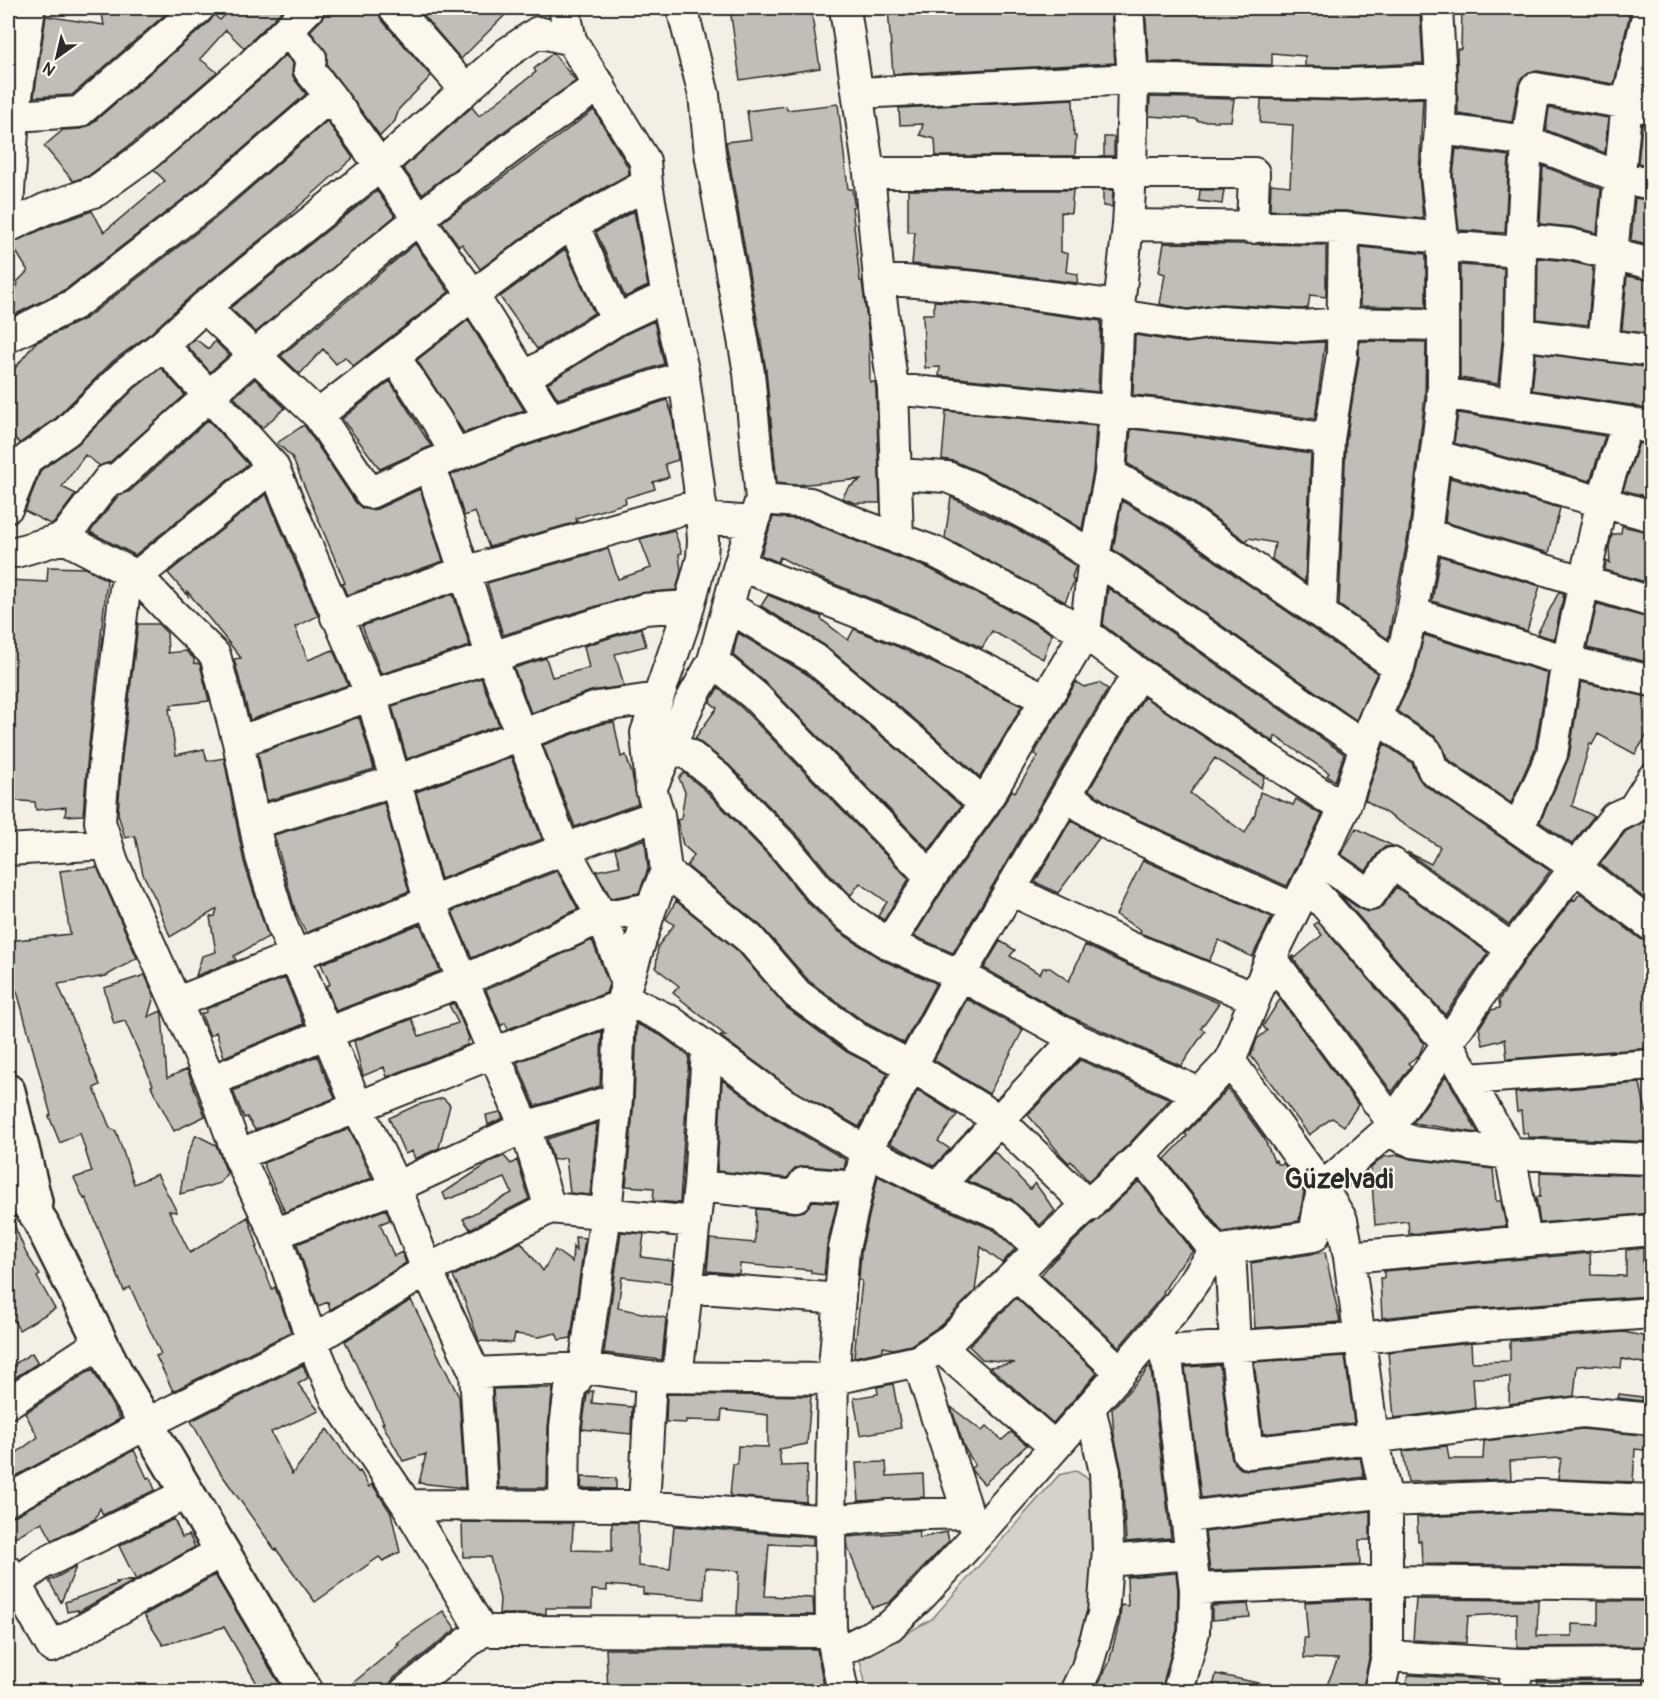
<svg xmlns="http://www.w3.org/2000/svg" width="1659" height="1699" font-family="Pangolin,sans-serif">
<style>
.green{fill:#d5d2c9;stroke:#807e7a;stroke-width:1.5}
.building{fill:#c0beb6;stroke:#2b2b2b;stroke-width:1.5}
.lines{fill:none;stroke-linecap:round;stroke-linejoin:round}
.minor-casing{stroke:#2b2b2b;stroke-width:34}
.major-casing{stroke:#2b2b2b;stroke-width:38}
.minor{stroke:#fbf7ec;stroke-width:30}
.major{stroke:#fbf7ec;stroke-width:33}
.labels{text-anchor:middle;stroke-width:4.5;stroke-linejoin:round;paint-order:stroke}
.district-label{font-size:27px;font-weight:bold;fill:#2b2b2b;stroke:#fbf7ec}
</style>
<rect width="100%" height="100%" fill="#f3efe4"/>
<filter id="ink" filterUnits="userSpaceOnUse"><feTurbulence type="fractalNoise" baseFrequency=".0167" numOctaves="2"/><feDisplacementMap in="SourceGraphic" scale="12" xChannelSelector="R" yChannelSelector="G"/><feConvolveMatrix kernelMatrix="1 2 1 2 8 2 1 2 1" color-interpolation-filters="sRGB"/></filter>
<g filter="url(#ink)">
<path class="green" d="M1076,1471L1089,1479L1093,1589L1064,1691H867L860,1660L932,1619L1059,1475Z"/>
<path class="building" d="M101,8H164L168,12L72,95L34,97L46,16L104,25Z
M232,8H285L244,48L226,30L200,59L217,72L138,139L88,176L73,181L44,146L63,130L80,129L90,125L210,21L214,15L220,20Z
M326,8H377L381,19L431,76L399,109L395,121L380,136L327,65V53L310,31L321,20L325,13Z
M417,8H512L461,59Z
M730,8H777L778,13L811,9L820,68L740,80Z
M888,8H1111L1115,63L893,74Z
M1145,8H1293L1331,11L1332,8L1395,13V12H1420L1423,63L1346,67L1305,66V56L1272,53V65L1149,62Z
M1462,8H1631L1614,84L1538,71L1529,72L1522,77L1518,85L1512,122L1458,114L1457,49H1461Z
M553,53L576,81L511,126L422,194L403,168L472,107L479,116L536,72L534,69Z
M285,55L293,63L292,74L295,80L306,94L195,190L66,289L8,318V307L18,284L17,282L28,271L11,243L52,225L92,211L104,232L165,181L154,170L263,77Z
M1150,97L1234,99L1231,121H1197V119L1149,116Z
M1423,98L1419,175L1423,219L1346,211L1270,210L1271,184L1290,186L1293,125L1260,123L1261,99L1346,101Z
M1073,99L1074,136H1076L1075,156H936L935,139L920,135L923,124L900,125L899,108Z
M838,104L848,189H852L854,203L855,206L852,207L860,281H862L869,337L870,382H875L876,390L880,503H855L842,498L848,488L862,479L796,485L777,483L766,370L726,142L751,139L747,111L786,106L787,110Z
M1549,108L1608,118L1605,153L1546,130Z
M594,110L628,167L629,174L547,220L480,269L462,244L459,246L442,222Z
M327,121L353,158L277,226L193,294L152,332L113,361L56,418L20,443L8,432V377L35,343L86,318L217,217Z
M1642,124L1652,125V166L1638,163Z
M1104,137H1114V156H1104Z
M1456,149L1509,156L1505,233L1459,230L1453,176Z
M1543,166L1601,189L1597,233L1572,227L1540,224Z
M908,190H1073L1071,213L1061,212V252L1068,254L1066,272L1078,274L1077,283L979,270L912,264L915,232H908Z
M1103,190H1113L1112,207L1103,206Z
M1200,190H1224L1222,204L1199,201Z
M377,191L395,216L256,332L230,308Z
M1635,198L1652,201V246L1631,241Z
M634,211L648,286L625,297L596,232Z
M1164,243L1326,245V297L1310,295L1308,308L1302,309L1221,304L1188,309L1160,304L1165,274L1159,272Z
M415,244L449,292L353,366L345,357L336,364L323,349L300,374L281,356Z
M1361,247L1426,254V307L1360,306Z
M565,249L594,313L537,349L500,297Z
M1538,258L1567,261L1593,267L1588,325L1537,319Z
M1460,265L1504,268L1503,333L1498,384L1460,378Z
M1627,276L1652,281V334L1622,330Z
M934,301L975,304L1101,321L1098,392L939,376L940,367L925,368L923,314H934Z
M468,320L524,410L464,433L417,360Z
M654,321L664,364L558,399L548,383L624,335Z
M1135,335L1186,343L1221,338L1301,343L1325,342L1315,419L1184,400L1133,395Z
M195,339L209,349L215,341L229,355L210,372L187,346Z
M1359,341L1426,342L1425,396L1409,531L1388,639L1339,605L1346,441L1359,358Z
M1536,353L1652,368V411L1631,405L1532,390Z
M161,368L185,395L110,462L100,466L85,455L62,487L76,494L54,523L50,524L25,511L41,470L79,443L135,388Z
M255,379L285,408L262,428L234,397Z
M390,381L431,446L380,469L342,419Z
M667,400L672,414L678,460L665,464L669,477L653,482L655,489L625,498L626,503L576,518L577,522L489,547L475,512L464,516L451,475L520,448Z
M946,411L1096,426L1093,472L1082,529L1039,502L982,473L954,461L942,459Z
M1458,413L1605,436L1590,481L1454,443Z
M208,420L248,464L135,555L90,532L118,496L130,491Z
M304,425L356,503L362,508L370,510L377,509L420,489L443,561L347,595L342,584L345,583L292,457L277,443Z
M1131,429L1179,434L1311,454L1305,582L1272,559L1275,543L1249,538L1246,541L1189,499L1128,464Z
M1639,443L1651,446L1646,480L1652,481V498L1623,490Z
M1450,478L1560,508L1549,553L1445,522Z
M266,494L318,616L295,627L308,660L333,650L348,685L250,720L234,659L241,658L187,591L188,596L168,573Z
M951,497L1022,532L1076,566L1072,577L1074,581L1065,602L945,538Z
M1122,501L1171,529L1240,579L1377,673L1356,720L1113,549Z
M773,517L806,520L858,542L928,568L1023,617L1052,634L1043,659L992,631L982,648L921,619L812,575V574L780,557L778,562L761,555Z
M1622,526L1652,533V584L1605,570L1606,561L1610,563L1609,547L1612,535L1621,533Z
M674,530L682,553L679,554L681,571L676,590L639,593L503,635L487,583L608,549L618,579L651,568L640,539Z
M1440,556L1540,586L1527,631L1432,601Z
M48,567L85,568L107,580L88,754L83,815L65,816L66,807L36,810L35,802L8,800L9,580L47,582Z
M1108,588L1344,754L1335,781L1327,776L1329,773L1275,736L1274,742L1148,659L1103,625Z
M1559,592L1564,594L1554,639L1537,634Z
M453,594L470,646L381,674L362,626Z
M768,595L822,617L821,619L848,640L854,629L908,651L1022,706L980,777L919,723L826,646L761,606Z
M1597,604L1652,619V663L1587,648Z
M138,624H158L167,633L168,653L186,651L194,659V663L200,664L209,701L171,705L172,709H169L176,755L204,749L207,761L224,758L244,862L268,937L234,956L236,960L196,976L202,956L216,952L210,917L215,916L217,909L170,937L156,900L143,874L135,836L125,838L118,814L122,757Z
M641,628L646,646L615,654L624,686L591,691L531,713L514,668L546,658L552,677L589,668L584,646Z
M738,633L805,673L897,749L961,806L929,850L767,684L733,655Z
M1424,635L1548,673L1535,749L1511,803L1448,759L1443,747L1437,738L1397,711L1415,674Z
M481,678L499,725L407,759L392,706Z
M1076,682L1084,687L1099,683L1108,689L953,953L914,936L945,887L998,814L1012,790L1015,792L1038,756L1034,754Z
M1581,682L1652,698V727L1635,754L1598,734L1592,745L1590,743L1572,806L1594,816L1572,844L1540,822L1569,757Z
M718,688L743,709L909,879L884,920L878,916L887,902L860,883L851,895L832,877L800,838L729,765L695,738L717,708L710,702Z
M1144,697L1264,777L1261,788L1215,758L1190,793L1245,833L1255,814L1260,792L1293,805L1296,799L1322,815L1287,886L1121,812L1089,790Z
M359,717L374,769L267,801L258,753Z
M614,722L621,757L626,755L632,774L638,804L575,827L543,745L601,724Z
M1384,744L1412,763L1417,775L1423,784L1550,871L1509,925L1407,852L1431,864L1440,847L1365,800Z
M511,757L542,839L441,879L416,792Z
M684,773L705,790L774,861L807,902L838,931L882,960L936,983L904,1043L866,1023L809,981L761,926L687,866L694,855L683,845L677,820L681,819L685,792L679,778Z
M384,803L409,891L306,933L295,910L274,835Z
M1071,820L1099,838L1058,893L1035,882Z
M1645,821L1652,826V904L1600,864L1626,831Z
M1356,828L1393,846L1385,847L1378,853L1366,871L1341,854Z
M645,839L648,869L639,893L611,898L596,871L620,866L615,849Z
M1143,860L1272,917L1252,957L1219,940L1209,961L1140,933L1141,930L1116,915Z
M97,867L137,958L106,976L58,984L100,1085L94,1088L110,1128L116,1131L134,1184L157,1174L177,1212L169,1211L190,1253L248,1217L258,1247L256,1248L272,1289L275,1287L291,1332L173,1391L156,1356L161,1354L130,1287L124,1291L86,1198L84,1199L74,1178L92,1172L80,1133L60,1143L49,1116L51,1115L17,991L8,992V941L70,934L60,871Z
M557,871L578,909L472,958L452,911Z
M1396,887L1488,953L1445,1015L1340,895L1360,909L1369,912L1378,910L1384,905Z
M1580,893L1642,940L1652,943V1048L1507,1059L1505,1039L1483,1045L1479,1028L1491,1010L1500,1008L1499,1000L1526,959L1573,899L1575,900Z
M676,901L738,951L787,1008L847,1052L888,1073L859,1127L792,1089L720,1036H726L673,993L679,986L656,968L658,946L674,925L666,919Z
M1318,922L1424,1043L1419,1055L1408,1063L1411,1066L1392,1092L1292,957L1294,956L1295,958L1322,935L1314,925Z
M420,924L440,971L336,1011L326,986L330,984L321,964Z
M592,940L609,984L606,993L508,1029L505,1023L501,1026L486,990Z
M1000,941L1015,950L1010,956L1040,974L1043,968H1050L1069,981L1085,945L1125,964L1219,1003L1201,1028L1205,1031L1181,1066L1071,1017L984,968Z
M145,975L154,996L148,1017L161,1011L162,1015L167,1078L187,1069L205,1116L174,1131L151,1086L153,1085L125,1021L114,1024L104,988Z
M285,978L304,1024L224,1057L216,1032L210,1036L201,1014L206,1012V1009Z
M967,999L1023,1030L989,1094L934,1060Z
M1280,999L1358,1105L1344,1126L1332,1118L1309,1135L1251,1056L1257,1039L1267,1031L1263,1026Z
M454,1003L469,1038L467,1045L387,1077L384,1067L363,1076L354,1041L412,1019L419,1036L458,1023L449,1005Z
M637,1024L660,1035L689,1056L680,1203L653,1201L654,1188L626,1186L634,1100Z
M602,1031L600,1086L535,1106L517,1062Z
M317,1056L335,1098L255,1130L247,1117L244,1118L233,1091Z
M1080,1060L1170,1099L1129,1144L1088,1181L1071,1161L1069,1163L1061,1155L1028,1115Z
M1446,1076L1478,1133L1413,1123Z
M722,1080L774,1118L846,1160L844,1169L805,1166L796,1168L787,1178L717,1171Z
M1640,1083L1646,1112L1652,1111V1142L1528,1137L1527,1133H1523L1521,1111L1517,1112L1515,1093Z
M1228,1089L1264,1138L1274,1161L1276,1160L1277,1164H1284L1304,1192L1299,1221L1222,1232L1165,1159L1187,1136L1185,1134Z
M918,1090L957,1115L938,1141L950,1149L934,1166L890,1143Z
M443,1098L450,1105L439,1148L415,1159L412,1151L405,1154L389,1118L417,1105Z
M500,1112L503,1118L488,1125L486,1115Z
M597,1123L590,1195L570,1193L566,1158L553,1160L547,1139Z
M349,1129L372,1178L285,1212L263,1163Z
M196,1135L216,1145L227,1173L220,1183L180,1194L186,1158Z
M994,1151L1030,1189L1035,1183L1055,1211L1040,1225L1011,1199L967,1181Z
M1399,1155L1411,1159L1493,1169L1496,1201H1501L1506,1226L1409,1234L1408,1221L1375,1225L1371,1168L1383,1157Z
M504,1156L511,1164L517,1160L529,1199L470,1229L463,1219L512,1193L505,1178L446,1200L443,1193L492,1161Z
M1540,1172L1652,1176V1213L1540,1223L1536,1197H1540Z
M878,1176L931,1203L994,1230L1015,1249L1002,1263L981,1247L975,1291L940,1326L911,1345L893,1349L883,1347V1351L854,1357L862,1281L859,1280L861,1252Z
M1139,1181L1193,1251L1178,1268L1163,1292L1164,1294L1119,1347L1041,1275L1053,1261Z
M813,1201L837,1203L827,1245L824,1275L811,1273V1270L740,1264L739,1274L707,1271L710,1239L755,1243L756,1209L795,1213L804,1211Z
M386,1209L390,1220L380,1224L394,1256L402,1252L406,1263L330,1310L328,1302L318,1306L297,1244Z
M8,1210L26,1253L40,1275L37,1277L55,1309L19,1330L8,1310Z
M621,1232L644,1234L641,1257L673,1261L671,1283L622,1277L618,1308L666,1318L662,1360L604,1353Z
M575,1237L585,1238L571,1338L559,1340L556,1333L539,1337L515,1334L513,1343L479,1341L464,1299L453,1276L521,1242L543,1271L555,1250L572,1262L573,1246L576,1251Z
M1643,1248V1289H1649V1296L1457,1310L1382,1318L1380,1278H1384V1271L1590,1253L1591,1275L1626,1276V1250Z
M1325,1252L1340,1322L1255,1328L1251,1263Z
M1016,1298L1097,1373L1053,1423L990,1367L1015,1363L982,1359L969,1346Z
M411,1300L459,1397L465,1488L419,1483L426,1454L403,1461L382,1423H384L345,1341Z
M1624,1332L1652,1338V1365L1622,1359L1621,1368L1593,1365L1577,1366L1574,1396L1509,1404L1510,1377L1473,1378L1475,1408L1394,1418L1388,1352L1471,1343L1472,1362L1510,1361V1341Z
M32,1353L38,1363L8,1382V1368Z
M1345,1356L1354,1423L1263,1434L1254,1362Z
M303,1365L308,1378L298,1384L319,1411L271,1432L292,1474L327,1429L358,1472L360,1471L369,1487L372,1484L391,1513L400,1552L383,1561L379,1557L315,1602L276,1549L275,1550L220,1472L191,1421Z
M1220,1365L1231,1455L1234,1463L1241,1469L1250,1470L1360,1457L1364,1477L1201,1498L1185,1367Z
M1148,1367H1150L1151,1370L1171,1538L1126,1542L1122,1471L1114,1435L1112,1409L1144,1374Z
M92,1369L120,1419L9,1480L8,1476V1459L38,1437L25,1413Z
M893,1384L901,1428L860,1435L854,1398L878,1394L877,1387Z
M531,1388H553L548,1427L547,1488H499L493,1389Z
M590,1391H593L592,1403L632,1407L631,1434L582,1429L587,1395Z
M667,1394L811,1396L807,1444L779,1449L781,1466L807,1465L806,1502L730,1496L733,1464H737L738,1446L768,1447V1415L722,1410L721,1421L686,1420V1423L666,1422Z
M1619,1394L1642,1397V1401L1618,1398Z
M951,1407L982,1431L987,1426L1002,1440L1011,1432L1027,1445L984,1484L972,1471L971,1468L975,1465L964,1447Z
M1582,1429L1652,1436V1451L1635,1449L1633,1482L1558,1479L1561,1458L1510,1461L1511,1479L1408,1482L1403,1451L1447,1446L1449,1459H1483L1484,1441Z
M134,1450L147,1478L150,1477L155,1490L103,1515L100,1508L95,1519L52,1540L42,1522L15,1537L8,1524V1517L16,1515Z
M886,1462L887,1476L923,1474L924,1497L859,1501L856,1463Z
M582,1477L616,1478V1489L581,1488Z
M1370,1511V1540H1359L1360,1565L1210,1571L1205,1532Z
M1539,1512L1652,1517V1567L1422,1564L1421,1541H1418L1417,1517Z
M174,1519L182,1537L189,1535L195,1547L78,1612V1610L67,1612L65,1602L117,1584L116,1582L136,1580L119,1546Z
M462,1522L573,1523L572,1550L612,1551V1523H638V1566L670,1569L674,1526L813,1537V1546L769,1544L765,1596L813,1598L814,1615L737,1614L739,1571L705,1568L704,1599L643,1594V1588L607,1585V1591L592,1590V1608H546V1614H499L500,1599L490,1557H463Z
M920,1531L919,1538L947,1532L949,1541L890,1602L872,1608L848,1548L847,1537Z
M76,1567L69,1584L61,1602L49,1581Z
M1176,1573L1178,1590L1177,1630L1161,1692H1094L1109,1663L1120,1619L1121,1605L1128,1606L1127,1577Z
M215,1575L284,1692H262L224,1627L163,1645L144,1615Z
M1370,1599V1654L1362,1692H1324L1338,1659L1304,1658V1638H1308L1305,1602Z
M1416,1599L1538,1600L1537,1636H1572V1624L1598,1625V1601H1652V1646L1517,1647V1613L1468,1616L1466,1643L1413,1640Z
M1248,1604L1250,1617L1212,1620V1606Z
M443,1611L456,1629L394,1678L389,1685L381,1692H342L399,1645L397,1643Z
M606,1649H817L825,1692H608Z
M1216,1674L1263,1684L1262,1692H1212Z
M1409,1675L1477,1679L1497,1684L1496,1692H1414L1404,1688Z
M1652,1680V1692H1535L1538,1681Z"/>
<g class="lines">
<g class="minor-casing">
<path id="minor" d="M394,8L465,89
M564,8L571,40L645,161L647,184L670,314L683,370L699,486L703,540L702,558L686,617L646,733L651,788
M845,8L869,173L880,290L893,389L898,539
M287,31L311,58L309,70L330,96L473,295L550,419
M859,93L1133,79L1346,84L1441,80
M14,116L79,112L199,8
M1440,129L1527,141L1619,177L1652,184
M869,173H1254L1252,228
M8,207L14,116L30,8
M573,224L616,320
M1128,225L1344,228L1443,238
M8,227L45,209L96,191L149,153L252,64L309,8
M1522,239L1570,244L1652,264
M1443,246L1521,252
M879,279L977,287L1119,306
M204,307L318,415L370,493L430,465L514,432L684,376
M1119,315L1188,326L1220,321L1302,326L1342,323L1443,325
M1520,334L1652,351
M8,337L75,304L206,203L330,96
M163,345L273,466L371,695L429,900L525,1127L550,1208
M1603,345L1627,102L1649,8
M394,356L437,421L456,455
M524,378L616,320L667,296
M893,389L1181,417L1329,439
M1442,393L1628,422L1652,429
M1514,402L1520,334L1521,252L1527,141L1535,88L1652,108
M318,415L473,295L555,235L647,184
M1437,456L1652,516
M430,465L492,658L564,848L602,917L627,984
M273,466L137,576L125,589L105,755L100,822L113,862L211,1081L238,1155L275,1234L312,1341L336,1399L407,1505L482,1631
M896,474L947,477L974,488L1031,517L1094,557L1365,747
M1110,474L1180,514L1250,565L1399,667
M761,499L810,503L864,526L935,552L1031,602L1085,633L1138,673L1344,809
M8,507L27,459L67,431L124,375L163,345L204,307L380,166L507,53L538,32L571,40
M702,518L753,522
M1426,534L1652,602
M64,538L108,480L118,478C233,373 350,270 475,175C516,144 557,113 600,85
M8,552H16L64,538L137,576L171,612L215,655L238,742L261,857L281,923L357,1106L396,1187L427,1270L475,1373L483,1506
M739,565L915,635L1046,699
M729,607L815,659L908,736L984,804
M1321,612L1329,439L1342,355L1344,228
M1412,613L1567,661L1652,681
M336,617L464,572L701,504
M713,661L755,696L931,877
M1375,717L1427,752L1433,770L1576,868L1652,926
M238,742L371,695L644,609L689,606
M670,748L688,754L717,777L787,850L819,889L850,918L889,944L960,975L1076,1039L1200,1093
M1067,796L1113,827L1295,909
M254,823L396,781L597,707L658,698
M1519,827L1552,754L1567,661L1602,500L1628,422
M8,850L107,844
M1320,860L1370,895L1392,863L1512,949
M666,871L750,939L797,994L857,1038L911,1066L999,1120L1089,1206
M1308,885L1448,1044L1510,1154L1526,1240
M1011,890L1132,948L1255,998
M889,944L931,877L984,804L1085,633L1094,557L1110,474L1115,410L1119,306L1128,225L1131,172L1133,79L1128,8
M1271,958L1393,1123
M623,998L669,1020L783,1103L866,1151L938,1187L1004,1215L1040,1249
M177,1002C338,940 496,872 659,815
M1230,1061L1322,1188L1342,1220L1349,1257L1373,1437L1387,1501V1656L1379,1692
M1469,1079L1652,1065
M211,1081L327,1033L463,981L602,917L651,908
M1387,1131L1413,1142L1510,1154L1652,1159
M238,1155L493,1053L620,1006
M1141,1156L1215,1251
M699,1186L796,1196L804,1183L858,1187
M938,1187L999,1120L1076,1039
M275,1234L396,1187L525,1127L617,1099
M1230,1249L1235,1346L1248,1453L1582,1412L1652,1419
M1349,1257L1652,1230
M1016,1275L1121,1372
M689,1287L840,1299
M1158,1332L1168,1367L1195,1589L1194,1632L1178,1692
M940,1347L1055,1447
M1164,1351L1360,1338L1459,1327L1652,1313
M918,1361L968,1513L976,1528
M475,1373L584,1368L651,1377L833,1379L918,1361L951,1339L1040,1249L1141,1156L1230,1061L1271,958L1344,809L1375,717L1399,667L1412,613L1426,534L1443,394V238L1436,176L1440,129L1441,80L1437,8
M677,1377L699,1186L707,1048
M8,1403L101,1342
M8,1500L146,1424L312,1341L427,1270L550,1208L695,1222
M1387,1501L1539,1495L1652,1500
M407,1505L644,1506L830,1521L889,1515L968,1513
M564,1505L565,1427L570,1389L584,1368L606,1213L617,1099L620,1006L651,908L666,871L659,815L651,789L689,704L713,661L739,565L761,499L749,373L710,153L704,95L682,8
M644,1506L651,1377
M1187,1517L1386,1492
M1107,1561L1191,1554
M8,1571L52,1647L222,1551
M1195,1589L1387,1581L1652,1584
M8,1593L15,1584L42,1564L188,1493
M835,1654L890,1626L923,1594L979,1533L1121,1372L1177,1306L1215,1251L1314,1236L1322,1188L1387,1131L1512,949L1615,817L1633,809L1652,779
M1387,1656L1519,1664L1652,1663
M405,1692L482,1631L831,1632
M843,1692L831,1632L830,1521L833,1379L844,1249L866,1151L960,975L1138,673
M1075,1692L1087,1667L1103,1614L1108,1549L1105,1472L1090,1407
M1513,1692L1519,1664"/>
</g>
<g class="major-casing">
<path id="major" d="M8,1091L35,1202
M8,1174L39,1219L116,1373L306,1692"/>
</g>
<use href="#minor" class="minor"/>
<use href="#major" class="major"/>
</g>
</g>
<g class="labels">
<g class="district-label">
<text x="1339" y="1188">Güzelvadi</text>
</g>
</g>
<rect width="1659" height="1699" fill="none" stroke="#fbf7ec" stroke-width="30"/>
<rect x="15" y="15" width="1629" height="1669" fill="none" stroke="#2b2b2b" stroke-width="2" filter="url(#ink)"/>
<g transform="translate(57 57) rotate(214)" stroke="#fbf7ec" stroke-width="4.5" paint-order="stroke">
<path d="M0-4.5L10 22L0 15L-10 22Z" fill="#2b2b2b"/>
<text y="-9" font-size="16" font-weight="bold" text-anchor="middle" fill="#2b2b2b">N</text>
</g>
</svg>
